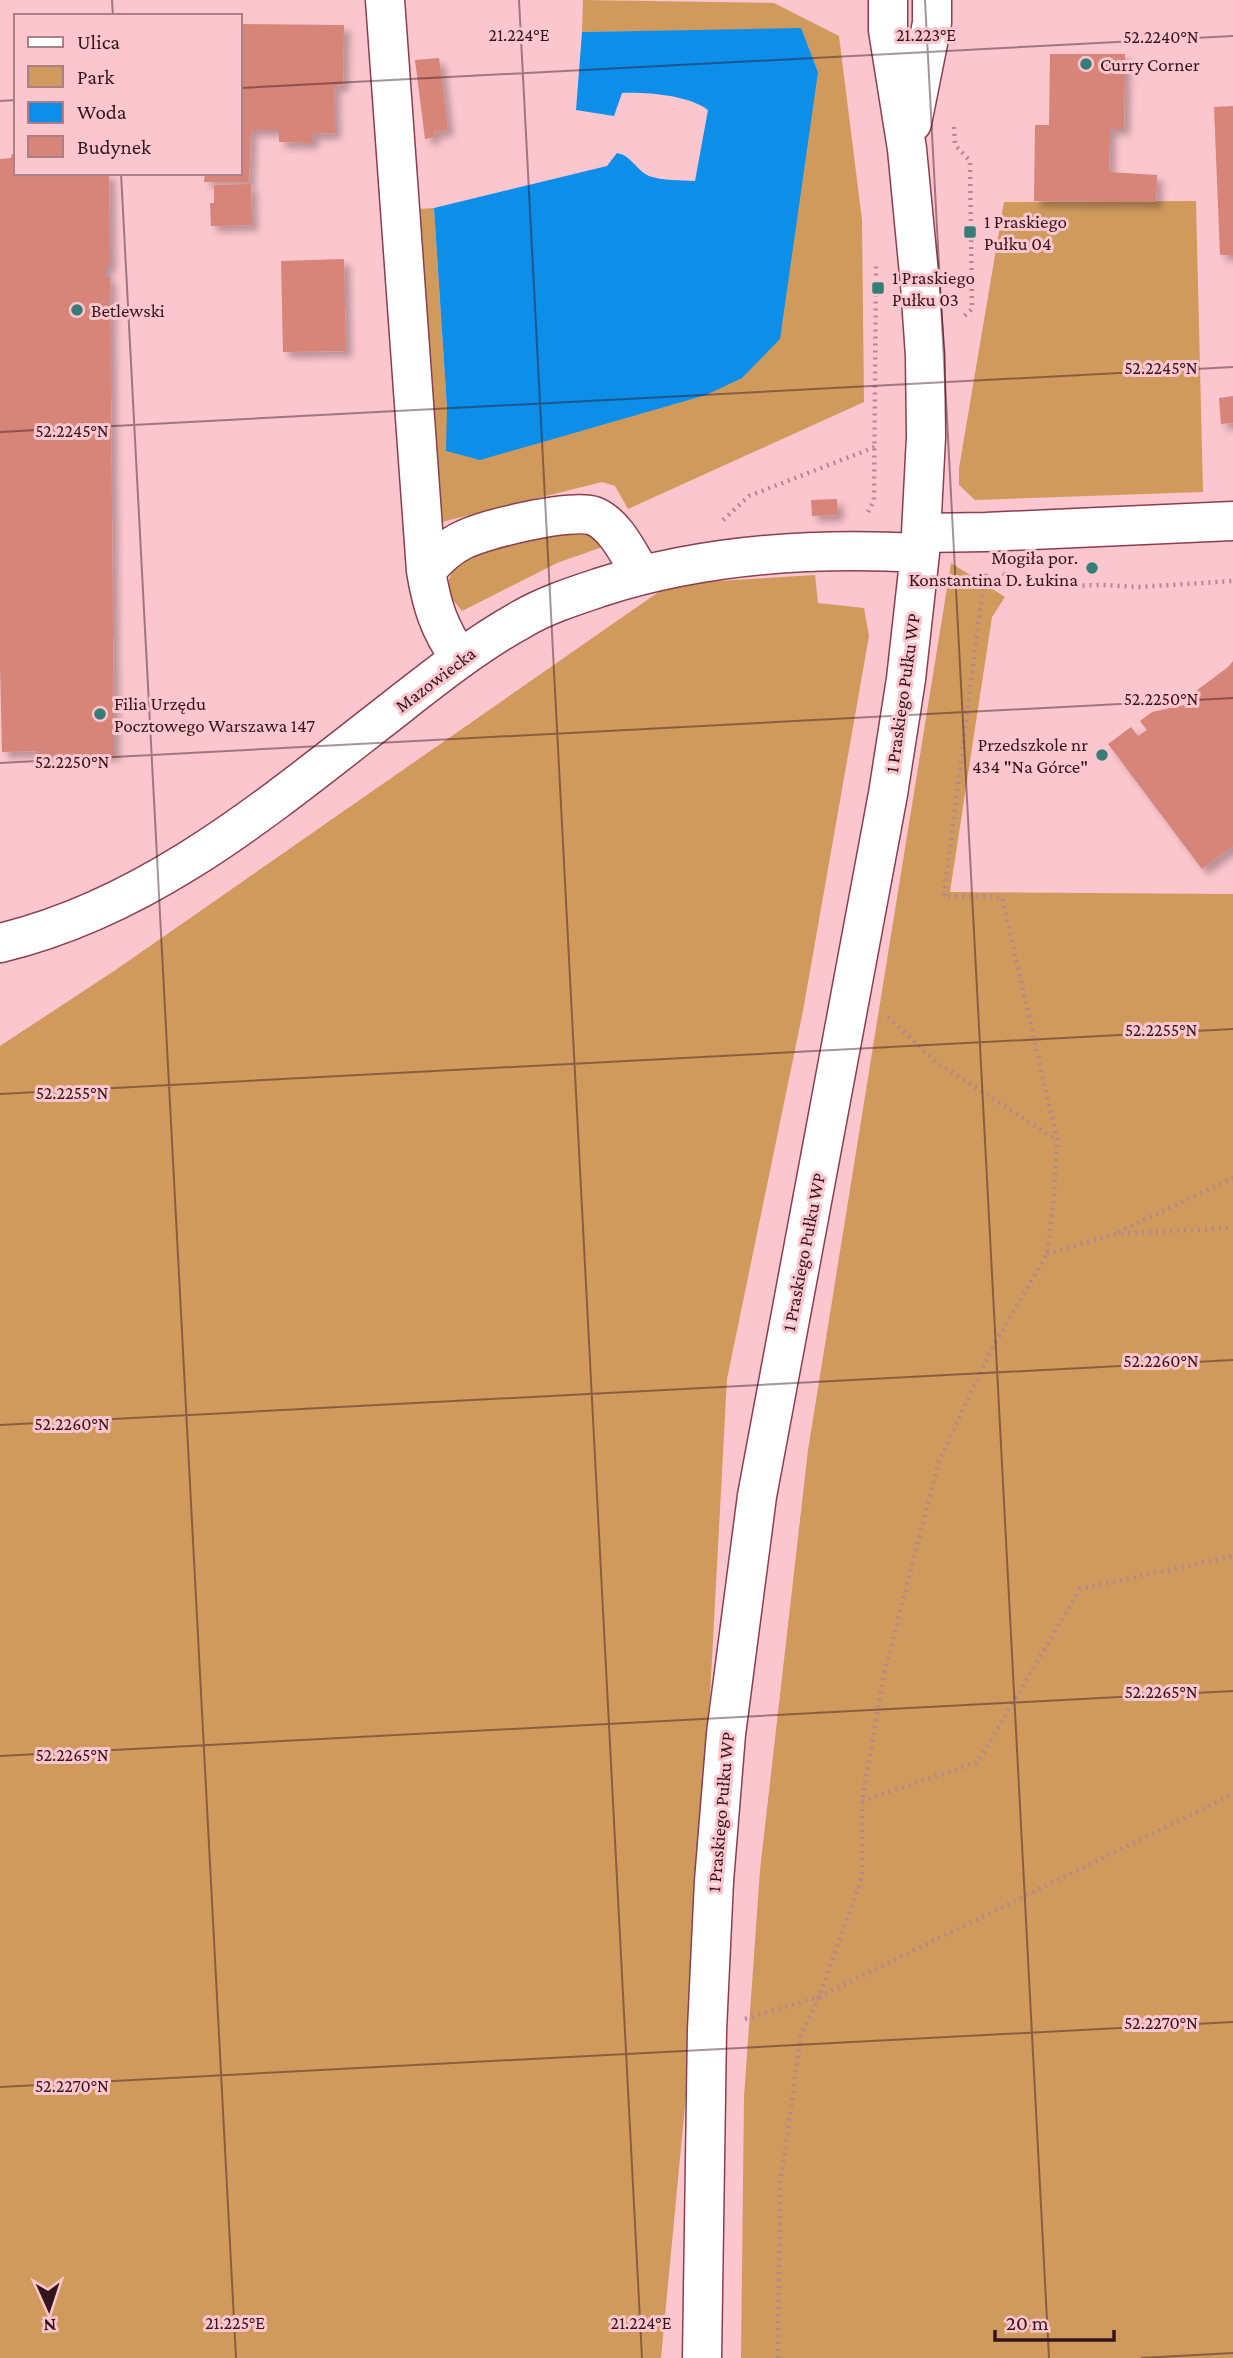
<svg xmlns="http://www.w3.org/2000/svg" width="1233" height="2358" font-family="'Crimson Pro',serif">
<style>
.green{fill:#d09a5d}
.water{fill:#0c8ee9}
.building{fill:#d78479;filter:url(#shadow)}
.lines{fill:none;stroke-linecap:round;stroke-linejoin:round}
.minor-casing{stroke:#8a3f4f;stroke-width:41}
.path{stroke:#b5878f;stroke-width:4.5;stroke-dasharray:2 5;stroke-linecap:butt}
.minor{stroke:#fff;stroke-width:38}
.ticks{fill:none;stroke:#35151c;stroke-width:2;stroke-opacity:0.45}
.poi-dot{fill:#367d78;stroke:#fcc6ce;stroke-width:2.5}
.labels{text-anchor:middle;stroke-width:6;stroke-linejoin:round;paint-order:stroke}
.poi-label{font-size:19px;fill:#35151c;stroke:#fcc6ce;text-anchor:start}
.street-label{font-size:19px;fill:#35151c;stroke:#fcc6ce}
.ticks-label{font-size:18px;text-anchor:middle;fill:#35151c;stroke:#fcc6ce;stroke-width:6;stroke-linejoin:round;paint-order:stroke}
</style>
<defs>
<filter id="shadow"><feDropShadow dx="6" dy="6" stdDeviation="3.5" flood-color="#0004"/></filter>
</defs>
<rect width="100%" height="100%" fill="#fcc6ce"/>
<path class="green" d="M583,0L774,3L839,36L862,220L864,402L628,509L615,486L602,482L438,523L417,209L434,208L447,408V451L818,72L801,29L582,32Z
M1196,201L1203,492L975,500L959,485V468L1004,202Z
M588,528L605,546L557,563L462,611L448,594L449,579L455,565L469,558L536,535Z
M951,563L1005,597L992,617L950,892L1233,894V2358H741L744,2097L760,1870L808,1450Z
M815,575L818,603L864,608L869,636L803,1011L727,1379L692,2032L661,2358H0V1046L117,969L670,584Z"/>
<path class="water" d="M801,28L818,72L780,339L742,378L706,395L480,460L446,451L447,408L434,208L607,166L617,153C632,156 636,170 649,176C662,181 681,180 695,181L708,110C688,95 646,92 622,93L614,116L576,110L582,32Z"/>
<path class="building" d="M240,24L344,25L343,85L334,86L335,133L312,134V143L279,142V130H251L249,182H204L205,173H240Z
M1050,54H1125L1124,129H1110L1109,172L1157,175L1156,202L1034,201L1035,125H1049Z
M439,58L448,130L434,132L435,137L425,139L415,60Z
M1233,106V255H1220L1214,107Z
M12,154H16V173H109L110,266H106V277H110L114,755H38V751L2,752L0,665V159L11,158Z
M251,184L252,225L211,226L210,203H214V185Z
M344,259L346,351L283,352L281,261Z
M1233,396V423L1221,424L1219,398Z
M837,499L838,515L812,516L811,500Z
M1233,661V846L1202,869L1108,744L1131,727L1138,736L1147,730L1140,721L1152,712L1184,705L1198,694L1196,691L1228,667Z"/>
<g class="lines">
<g class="minor-casing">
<path id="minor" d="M385,0L426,571C432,607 439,628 460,659
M912,123L932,23V0
M921,533L986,532L1233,521
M426,571C437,558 448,547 463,540C485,529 572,508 594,516C616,525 629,555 641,574
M0,943C148,908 267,808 384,717C429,682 473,646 522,619C546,605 574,596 601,587C704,554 812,547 920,553
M702,2358L707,2030L714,1881L726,1734L757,1496L888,794L906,679L920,553L926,437L925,356L920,284L907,149L888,30V0"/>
</g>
<path class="path" d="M954,127L955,145L970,161L972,309L961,319
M868,512L874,500L876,266
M723,520L749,496L875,447
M1003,573L1023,587L1103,585L1138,587L1233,581
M888,1017L936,1062L1057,1140
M1118,1232L1233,1178
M1047,1254L1114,1234L1233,1228
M862,1801L978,1762L1080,1589L1233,1556
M745,2019L819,1997L1233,1794
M778,2358L780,2185L801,2036L819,1997L862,1877V1801L884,1674L939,1461L990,1352L1047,1254L1054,1199L1057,1140L1002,897L944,896L980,609L987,570"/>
<use href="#minor" class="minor"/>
</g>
<path class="ticks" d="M112,0L113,16M519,0L642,2358M925,0L1049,2358M240,88L1233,36M0,101L16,100M121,173L236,2358M0,432L1233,367M0,763L1233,698M0,1094L1233,1029M0,1425L1233,1360M0,1756L1233,1691M0,2087L1233,2022M1141,2358L1233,2353"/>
<g class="poi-dot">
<circle cx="1086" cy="64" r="7"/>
<rect x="963" y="225" width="14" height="14" rx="3.5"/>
<rect x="871" y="281" width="14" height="14" rx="3.5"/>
<circle cx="77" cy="310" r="7"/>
<circle cx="1092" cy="568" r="7"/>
<circle cx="100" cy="714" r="7"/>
<circle cx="1102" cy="755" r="7"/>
</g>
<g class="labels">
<g class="poi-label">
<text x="1100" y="71">Curry Corner</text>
<text x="984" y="228">1 Praskiego<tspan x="984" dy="22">Pułku 04</tspan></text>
<text x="892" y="284">1 Praskiego<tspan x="892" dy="22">Pułku 03</tspan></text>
<text x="91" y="317">Betlewski</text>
<text x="1078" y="564" text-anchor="end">Mogiła por.<tspan x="1078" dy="22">Konstantina D. Łukina</tspan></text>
<text x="114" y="710">Filia Urzędu<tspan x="114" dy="22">Pocztowego Warszawa 147</tspan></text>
<text x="1088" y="751" text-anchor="end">Przedszkole nr<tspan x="1088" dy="22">434 "Na Górce"</tspan></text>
</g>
<g class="street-label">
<text transform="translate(435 679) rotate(-37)" y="7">Mazowiecka</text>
<text transform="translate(902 693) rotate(-82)" y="7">1 Praskiego Pułku WP</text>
<text transform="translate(803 1252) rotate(-79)" y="7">1 Praskiego Pułku WP</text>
<text transform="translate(720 1812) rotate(-85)" y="7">1 Praskiego Pułku WP</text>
</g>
</g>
<g class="ticks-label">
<text x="519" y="41">21.224°E</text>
<text x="926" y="41">21.223°E</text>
<text x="1161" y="43">52.2240°N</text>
<text x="1161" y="374">52.2245°N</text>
<text x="72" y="437">52.2245°N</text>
<text x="1161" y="705">52.2250°N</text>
<text x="72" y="768">52.2250°N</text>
<text x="1161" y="1036">52.2255°N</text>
<text x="72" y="1099">52.2255°N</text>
<text x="1161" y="1367">52.2260°N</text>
<text x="72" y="1430">52.2260°N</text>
<text x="1161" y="1698">52.2265°N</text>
<text x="72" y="1761">52.2265°N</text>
<text x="1161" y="2029">52.2270°N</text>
<text x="72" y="2092">52.2270°N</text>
<text x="235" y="2329">21.225°E</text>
<text x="641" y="2329">21.224°E</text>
</g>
<rect x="14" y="14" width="228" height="161" fill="#fcc6ce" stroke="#ac7f87" stroke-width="2"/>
<rect x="28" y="37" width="35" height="10" fill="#ffffff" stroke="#ac7f87" stroke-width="2"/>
<text x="77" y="49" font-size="21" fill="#35151c">Ulica</text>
<rect x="28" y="66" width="35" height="21" fill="#d09a5d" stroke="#ac7f87" stroke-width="2"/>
<text x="77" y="84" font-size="21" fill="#35151c">Park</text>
<rect x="28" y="102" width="35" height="21" fill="#0c8ee9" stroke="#ac7f87" stroke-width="2"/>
<text x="77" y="119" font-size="21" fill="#35151c">Woda</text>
<rect x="28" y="136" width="35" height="21" fill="#d78479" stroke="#ac7f87" stroke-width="2"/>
<text x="77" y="154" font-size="21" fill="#35151c">Budynek</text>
<g transform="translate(49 2309) rotate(177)" stroke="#fcc6ce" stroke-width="5" paint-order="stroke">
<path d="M0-5L12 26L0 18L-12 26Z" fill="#35151c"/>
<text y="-10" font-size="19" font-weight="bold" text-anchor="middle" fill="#35151c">N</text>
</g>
<path d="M995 2330v10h119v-10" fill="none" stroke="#35151c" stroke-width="3.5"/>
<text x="1006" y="2330" font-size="21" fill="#35151c" stroke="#fcc6ce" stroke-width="5" paint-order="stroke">20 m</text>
</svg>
